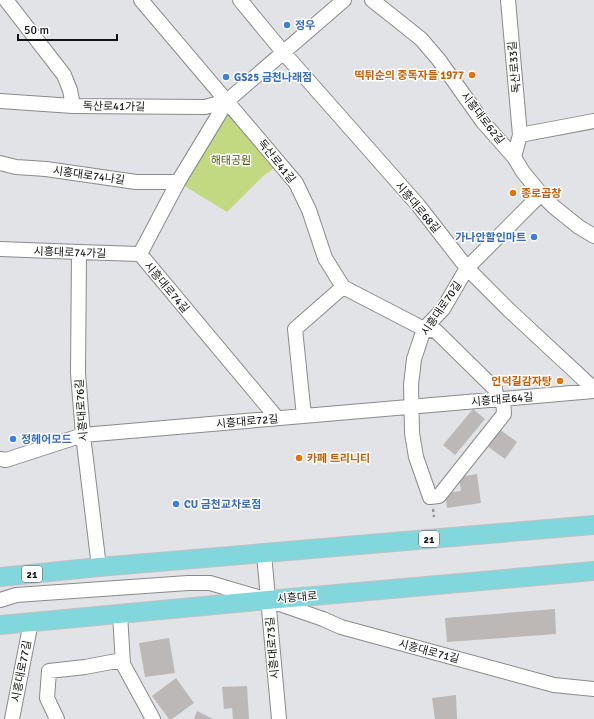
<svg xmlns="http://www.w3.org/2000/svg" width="594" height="719" font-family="Signika,'Noto Sans KR',sans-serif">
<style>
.green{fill:#c2d981}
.building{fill:#bbb8b7}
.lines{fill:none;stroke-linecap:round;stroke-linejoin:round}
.minor-casing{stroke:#898a8c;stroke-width:16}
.major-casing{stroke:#c1c1c2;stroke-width:20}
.path{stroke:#949598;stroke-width:2.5;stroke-dasharray:3 3;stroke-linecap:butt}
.minor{stroke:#fff;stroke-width:14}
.major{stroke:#82d7dd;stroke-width:18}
.shop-dot{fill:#3f7fe0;stroke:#fff;stroke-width:1.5}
.food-dot{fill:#e8710a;stroke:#fff;stroke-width:1.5}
.labels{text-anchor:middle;stroke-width:3;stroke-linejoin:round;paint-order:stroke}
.shield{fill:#fff;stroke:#58595a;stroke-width:1}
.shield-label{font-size:10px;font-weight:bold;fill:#111213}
.shop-label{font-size:11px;font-weight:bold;fill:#366cbe;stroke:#fff;text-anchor:start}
.street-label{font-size:11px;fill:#111213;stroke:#fff}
.food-label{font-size:11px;font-weight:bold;fill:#c56008;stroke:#fff;text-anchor:end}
.park-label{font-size:11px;fill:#47560c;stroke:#fff}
</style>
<rect width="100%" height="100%" fill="#e2e3e6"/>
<path class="green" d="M227,101L280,164L263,176L227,212L178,182Z"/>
<path class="building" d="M473,409L485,419L455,455L443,445Z
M499,429L517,442L505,459L487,446Z
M477,474L481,503L447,508L445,493L461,491L459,477Z
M555,609L556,634L447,642L445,618Z
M169,638L175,673L145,677L139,643Z
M176,678L194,703L172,719H169L152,696Z
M247,686L249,719H233L232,708L224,709L222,687Z
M456,695L457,719H435L432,698Z
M197,711L213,719H194Z"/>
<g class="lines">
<g class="minor-casing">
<path id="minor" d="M6,0L64,75L70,90L73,106
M141,0L296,183L309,210L325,258L343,287L424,329L436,331L495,389L497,399
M240,0L283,52L418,205L467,268L510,311L594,389
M372,0L401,23L421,39L439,60L483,122L514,157L523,172L541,194L554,207L579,227L594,236
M508,0L520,135
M0,101L73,106L205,107L227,101
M514,157L520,135L594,121
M0,163L16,167L46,169L136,182H178
M0,249L79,252L140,254
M79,252L78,373L83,435L99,567
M503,399L504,414L439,496L430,497L416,457L412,433L411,385L414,359L424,329L443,309L467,268L541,194
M304,416L295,329L343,287
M277,418L140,254L178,182L227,101L344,0
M0,459L6,460L83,435L594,391
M264,554L279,719
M0,600L16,595L188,583H210L268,600L323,619L341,627L554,685L594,689
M120,614L123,664L153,719
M12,719L31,622
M57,719L47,698L49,671L85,667L122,660"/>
</g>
<g class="major-casing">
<path id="major" d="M0,577L99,567L594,525
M0,625L268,600L594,571"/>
</g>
<path class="path" d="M433,509L434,517"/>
<use href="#minor" class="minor"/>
<use href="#major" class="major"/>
</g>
<g class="shop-dot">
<circle cx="287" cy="25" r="4"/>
<circle cx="226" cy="77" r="4"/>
<circle cx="534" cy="237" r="4"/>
<circle cx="13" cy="439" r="4"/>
<circle cx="176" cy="504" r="4"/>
</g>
<g class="food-dot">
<circle cx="472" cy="75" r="4"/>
<circle cx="513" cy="193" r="4"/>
<circle cx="560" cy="381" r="4"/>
<circle cx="299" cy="458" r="4"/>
</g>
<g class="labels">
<g class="shield">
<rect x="419" y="531" width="20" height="16" rx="3"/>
<rect x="22" y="566" width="20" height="16" rx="3"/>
</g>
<g class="shield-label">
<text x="429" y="543">21</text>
<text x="32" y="578">21</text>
</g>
<g class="shop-label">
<text x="295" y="29">정우</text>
<text x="234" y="81">GS25 금천나래점</text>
<text x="526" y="241" text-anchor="end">가나안할인마트</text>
<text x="21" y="443">정헤어모드</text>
<text x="184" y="508">CU 금천교차로점</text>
</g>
<g class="street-label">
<text transform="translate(514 67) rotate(-95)" y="4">독산로33길</text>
<text transform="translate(114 106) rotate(1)" y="4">독산로41가길</text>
<text transform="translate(483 118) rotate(52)" y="4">시흥대로62길</text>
<text transform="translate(277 161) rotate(51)" y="4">독산로41길</text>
<text transform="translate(89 175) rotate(8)" y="4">시흥대로74나길</text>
<text transform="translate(418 207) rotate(50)" y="4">시흥대로68길</text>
<text transform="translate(70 252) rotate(2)" y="4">시흥대로74가길</text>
<text transform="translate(167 287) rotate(50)" y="4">시흥대로74길</text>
<text transform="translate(441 308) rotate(-56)" y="4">시흥대로70길</text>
<text transform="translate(502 399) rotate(-5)" y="4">시흥대로64길</text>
<text transform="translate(81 410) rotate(-94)" y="4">시흥대로76길</text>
<text transform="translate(247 421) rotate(-5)" y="4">시흥대로72길</text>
<text transform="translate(297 597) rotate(-5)" y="4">시흥대로</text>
<text transform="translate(272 648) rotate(-95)" y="4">시흥대로73길</text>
<text transform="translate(429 651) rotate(15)" y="4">시흥대로71길</text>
<text transform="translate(21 671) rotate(-79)" y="4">시흥대로77길</text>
</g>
<g class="food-label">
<text x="464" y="79">떡튀순의 중독자들 1977</text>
<text x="521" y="197" text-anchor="start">종로곱창</text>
<text x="552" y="385">언덕길감자탕</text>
<text x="307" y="462" text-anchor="start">카페 트리니티</text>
</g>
<g class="park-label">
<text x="231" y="164">해태공원</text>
</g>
</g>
<path d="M18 34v6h99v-6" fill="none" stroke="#111213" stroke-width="2"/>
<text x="24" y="34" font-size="12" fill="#111213" stroke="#ffffff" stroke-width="3" paint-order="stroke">50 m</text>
</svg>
